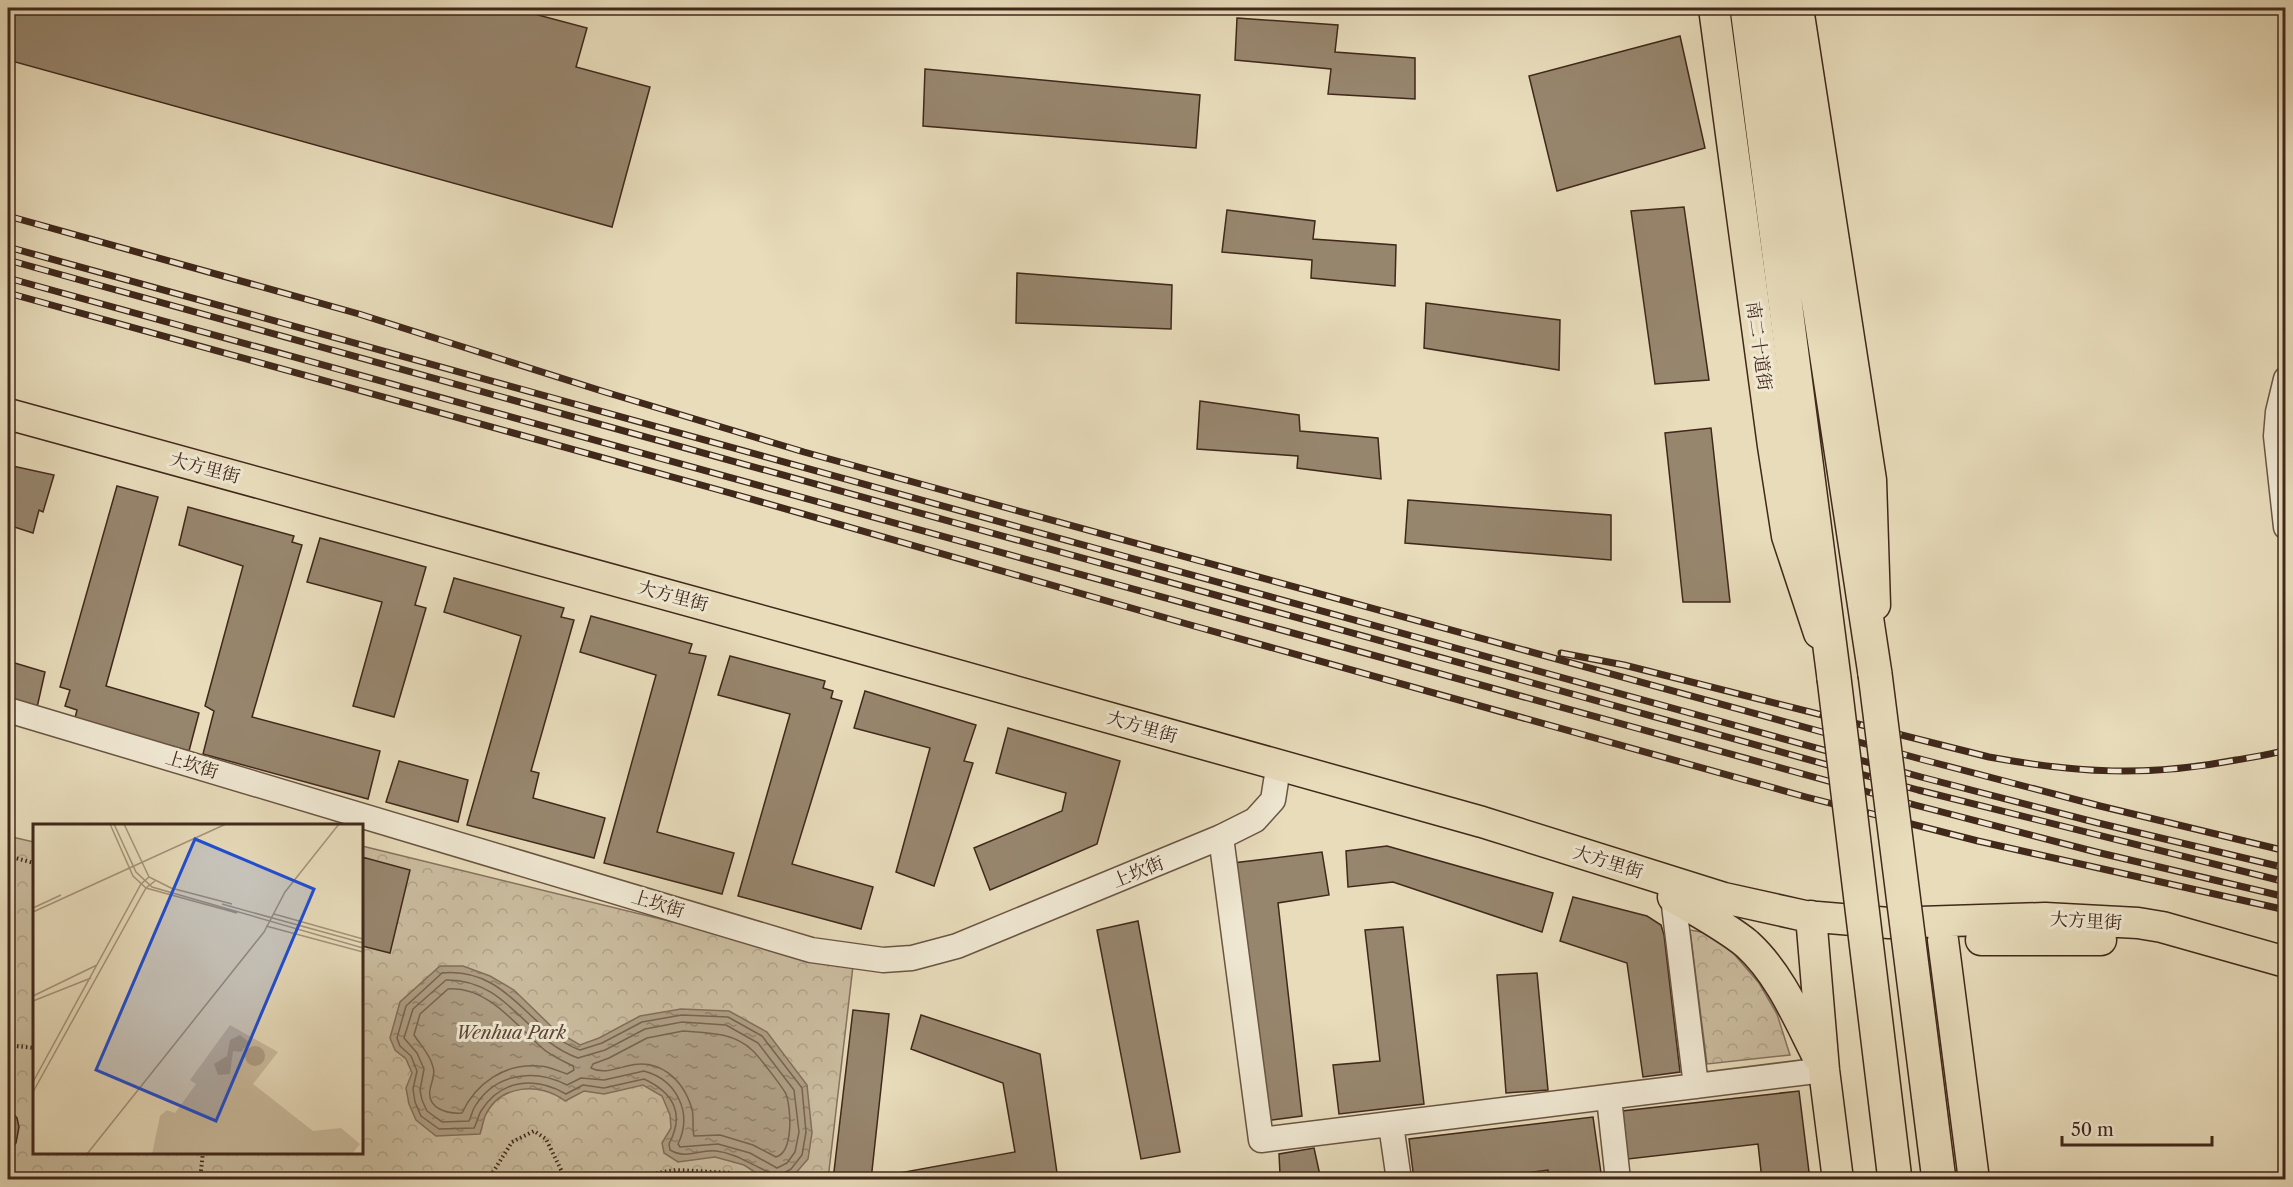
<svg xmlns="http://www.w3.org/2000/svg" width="2293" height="1187" font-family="'Libre Caslon Text','Noto Serif SC',serif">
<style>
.park{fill:url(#park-crowns);stroke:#86725e;stroke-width:1.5}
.water{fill:url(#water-ripples);stroke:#836f5b;stroke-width:1.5}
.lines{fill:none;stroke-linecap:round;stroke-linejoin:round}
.shore{stroke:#786450;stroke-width:1.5}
.building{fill:#97866e;stroke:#40281b;stroke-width:1.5}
.minor-casing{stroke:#6a5543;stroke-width:27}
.major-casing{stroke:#40281b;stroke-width:33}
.highway-casing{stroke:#40281b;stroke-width:36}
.path{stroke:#40281b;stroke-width:4;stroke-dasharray:1.5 3;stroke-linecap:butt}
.minor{stroke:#f0e8d3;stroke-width:24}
.major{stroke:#e8dcbb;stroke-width:30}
.highway{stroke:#e8dcbb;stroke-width:33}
.rail-casing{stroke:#40281b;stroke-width:7}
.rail{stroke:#f0e8d3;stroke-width:4.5;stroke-dasharray:14;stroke-linecap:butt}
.highway-bridge-casing{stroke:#40281b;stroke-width:36;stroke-linecap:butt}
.highway-bridge{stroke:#e8dcbb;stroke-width:33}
.labels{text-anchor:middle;stroke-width:6;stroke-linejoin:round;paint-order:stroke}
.street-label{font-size:18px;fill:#40281b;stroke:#f0e8d3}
.park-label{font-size:18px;font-style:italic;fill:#5c4636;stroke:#f0e8d3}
.inset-road{fill:none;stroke:#a5947b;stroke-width:1.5}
.view{fill:#1d4ed8;fill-opacity:0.15;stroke:#1d4ed8;stroke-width:3}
.inset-edge{fill:none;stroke:#40281b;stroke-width:3}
</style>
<defs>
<pattern id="park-crowns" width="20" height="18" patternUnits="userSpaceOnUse" patternTransform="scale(1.5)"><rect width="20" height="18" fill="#cbbda0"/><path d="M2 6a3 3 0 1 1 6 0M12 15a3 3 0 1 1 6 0" fill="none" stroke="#afa289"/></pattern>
<pattern id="water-ripples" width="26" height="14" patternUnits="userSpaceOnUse" patternTransform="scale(1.5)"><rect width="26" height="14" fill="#af9f85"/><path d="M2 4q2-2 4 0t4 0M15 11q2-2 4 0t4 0" fill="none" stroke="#90826c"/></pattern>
</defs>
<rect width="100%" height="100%" fill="#e8dcbb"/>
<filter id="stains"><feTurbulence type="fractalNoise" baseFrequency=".00333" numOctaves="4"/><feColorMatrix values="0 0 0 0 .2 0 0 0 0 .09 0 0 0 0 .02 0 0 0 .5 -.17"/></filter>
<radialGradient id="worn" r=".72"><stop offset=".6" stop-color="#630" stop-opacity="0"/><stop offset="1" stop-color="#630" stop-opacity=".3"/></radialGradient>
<path class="park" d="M8,836L34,842V1152H362V846L853,966L828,1179H8Z
M1690,930L1712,934L1734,954L1759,983L1777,1014L1790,1055L1707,1064Z"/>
<path class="water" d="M440,966H463L490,976L514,990L556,1031L580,1045L599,1038L640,1016L681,1009L729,1011L767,1032L807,1085L812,1133L808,1159L794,1175L778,1179L761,1176L744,1165L715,1157L678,1162L664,1153L662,1143L671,1128L670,1115L662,1096L643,1085L604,1094L584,1091L565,1101C540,1082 500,1084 485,1116C483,1122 482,1128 480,1134L436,1136L416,1120L409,1104L406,1088L412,1073L406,1059L395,1050L390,1038L400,1002Z"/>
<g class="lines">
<path class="shore" d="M446,980C508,979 526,1040 578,1058L605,1050L645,1029L682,1022L726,1025L758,1043L794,1090L799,1132L795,1152L787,1163L777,1168L750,1153L718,1144L680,1147L678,1144C693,1113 677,1080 644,1071L604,1080L581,1078L567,1085C534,1068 494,1073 474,1108C472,1112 471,1117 469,1121L442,1122L427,1111L422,1100L420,1090L424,1069L417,1053L404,1038L413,1009Z
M448,989C487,986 515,1024 541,1047C549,1055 563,1061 573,1066L574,1070L567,1074C558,1071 548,1066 539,1066C505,1063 476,1083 462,1113C448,1114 427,1109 430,1090C431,1081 436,1076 433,1067C430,1054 421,1046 414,1035L420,1014Z
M683,1031C708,1033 733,1032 752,1050C758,1055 783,1088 786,1094C791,1108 794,1152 776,1157L753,1145L720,1135L694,1136C692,1128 694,1117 692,1109C683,1079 659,1057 627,1066C615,1069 602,1074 591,1068L593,1064L609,1058L647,1038Z
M772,1180L769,1172C751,1165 736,1153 716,1151C699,1149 687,1160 670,1150L669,1144C685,1114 674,1093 644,1079L604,1088L583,1085L566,1094C536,1077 502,1078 481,1111C478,1116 477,1123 474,1128L439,1129L421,1116L415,1102L413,1089L417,1071L411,1056L400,1046L397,1038L406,1006L442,973C509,967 528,1031 580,1050L602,1043L642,1022L682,1015L728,1017L762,1036L802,1088L806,1132L802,1155L791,1169L784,1173L783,1180"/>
</g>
<path class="building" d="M8,8H512L587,28L576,67L650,87L612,227L8,60Z
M1237,18L1338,25L1335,52L1415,58V99L1328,94L1331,69L1235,60Z
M1680,36L1705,148L1557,191L1529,76Z
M925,69L1200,95L1196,148L923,126Z
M1684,207L1709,380L1655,384L1631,211Z
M1227,210L1315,221L1313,239L1396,245L1395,286L1311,278L1312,260L1222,252Z
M1017,273L1172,285L1171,329L1016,323Z
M1426,303L1560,320L1559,370L1424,348Z
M1200,401L1299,415L1300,431L1378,438L1381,479L1297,468L1298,456L1197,449Z
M1711,428L1730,602H1683L1665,433Z
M8,465L54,475L43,512L39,510L33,533L8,525Z
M117,486L158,497L106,686L199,713L189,751L75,718L77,710L65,706L70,690L60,687Z
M1408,500L1611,515V560L1405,543Z
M188,507L294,536L292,542L302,545L252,717L380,751L368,799L203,754L214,711L205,706L243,566L179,545Z
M320,538L426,567L415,605L426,608L394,717L353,706L382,602L307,582Z
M454,578L564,608L561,617L574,620L531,771L539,773L533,798L605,818L594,858L467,825L521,636L444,612Z
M591,616L692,644L689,653L706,656L657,832L734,853L722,894L604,863L656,675L580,652Z
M730,656L825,681L823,688L833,691L831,698L842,701L792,864L873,887L861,929L738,896L790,714L718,695Z
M8,661L45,672L36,712L8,704Z
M865,691L976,725L964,761L973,763L934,886L896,872L930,748L854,728Z
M1008,728L1120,761L1097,844L990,890L974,848L1062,811L1066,793L996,773Z
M399,761L468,780L458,822L386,802Z
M1387,846L1553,893L1542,932L1393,882L1348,887L1346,851Z
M1322,852L1329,895L1278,903L1302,1116L1265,1121L1233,863Z
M362,857L410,870L390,953L362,946Z
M1573,897L1647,916L1661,925L1664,935L1680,1072L1643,1077L1627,963L1560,941Z
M1138,921L1180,1152L1141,1159L1097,930Z
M1403,927L1424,1104L1339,1114L1333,1065L1380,1061L1365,930Z
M1537,973L1548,1090L1506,1093L1497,975Z
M853,1010L889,1014L871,1180H833Z
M921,1015L1040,1054L1058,1180H889L888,1175L1015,1152L1003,1083L911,1049Z
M1799,1091L1810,1180H1762L1758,1144L1628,1159L1622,1111Z
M8,1107L17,1118L19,1127L16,1143L8,1152Z
M1593,1117L1602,1180H1549L1548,1170L1476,1180H1414L1409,1139Z
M1314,1148L1321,1180H1246L1280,1174L1279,1154Z"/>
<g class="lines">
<g class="minor-casing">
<path id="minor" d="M2286,379L2278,412L2276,436L2286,527
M8,710L811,950L883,960L912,958L957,946L1221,837L1255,820L1273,800L1276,781
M1221,837L1261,1140L1824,1070
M1673,897L1696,1086
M1609,1098L1618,1180
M1391,1125L1399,1180"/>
</g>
<g class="major-casing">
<path id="major" d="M1714,8L1773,446L1787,536L1819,633
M1798,8L1871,480L1875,605
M8,414L839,642L1482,822L1724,898L1805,916L1889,923L2045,918L2138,923L2162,927L2286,962
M1673,897C1695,910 1728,928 1747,944C1780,974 1798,1018 1818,1057
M1811,916L1824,1070L1838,1180
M1943,940L1974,1180
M1981,940H2101"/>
</g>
<g class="highway-casing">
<path id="highway" d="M1747,8L1834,678
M1774,8L1875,674"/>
</g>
<path class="path" d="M8,856L34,863
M8,1045L34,1048
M200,1180L203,1152
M488,1180L512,1142L534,1131L546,1139L566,1180
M631,1180L633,1177L676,1170L732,1173L735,1180"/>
<use href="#minor" class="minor"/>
<use href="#major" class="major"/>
<use href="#highway" class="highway"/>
<g class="rail-casing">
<path id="rail" d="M8,216L359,314L605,392L804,452L1924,760L2100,806L2286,851
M8,247L1921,777L2098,823L2286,868
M8,260L1918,790L2286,882
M8,278L1915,805L2096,852L2286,897
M8,293L730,493L1187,624L1806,797L1978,841L2286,910
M1561,653L1624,665L1989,757C2077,773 2147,777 2236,760C2252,757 2270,755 2286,750"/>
</g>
<use href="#rail" class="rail"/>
<g class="highway-bridge-casing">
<path id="highway-bridge" d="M1875,674L1939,1180
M1834,678L1895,1180"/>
</g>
<use href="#highway-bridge" class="highway-bridge"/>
</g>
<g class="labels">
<g class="street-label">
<text transform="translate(1759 346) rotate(82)" y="6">南二十道街</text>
<text transform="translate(205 468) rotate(15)" y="6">大方里街</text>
<text transform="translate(673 596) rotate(15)" y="6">大方里街</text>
<text transform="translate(1142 727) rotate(16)" y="6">大方里街</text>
<text transform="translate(192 765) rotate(17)" y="6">上坎街</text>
<text transform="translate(1608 862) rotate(17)" y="6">大方里街</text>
<text transform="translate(1138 872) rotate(-22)" y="6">上坎街</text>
<text transform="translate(658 904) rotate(17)" y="6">上坎街</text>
<text transform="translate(2086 921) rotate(3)" y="6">大方里街</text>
</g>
<g class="park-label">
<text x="511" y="1039">Wenhua Park</text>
</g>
</g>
<g transform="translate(33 824)">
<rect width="330" height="330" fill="#e8dcbb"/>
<path d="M197,201L245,228L220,260L280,307L308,304L327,320L319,330H119L127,292L134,286L142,289L163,260L157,256Z" fill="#cbbda0"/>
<path d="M207,211L216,218L208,228L200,227L197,250L185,251L181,240L194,232L197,216ZM212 232a10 10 0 1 1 20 0a10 10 0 1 1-20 0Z" fill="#af9f85"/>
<path class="inset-road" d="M77,0L100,52L113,64L204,89M81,0L103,48L119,63L330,124M91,0L116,53L138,64L199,80M189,80L330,119M0,84L28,71M0,88L193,0M241,90L330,115M233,102L330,128M0,172L64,141M0,177L58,154M0,258L108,60L116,53M0,268L113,64L122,57M54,330L231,108L252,68L306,0"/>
<path class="view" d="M162,15L281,65L183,297L63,246Z"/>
<rect width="330" height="330" class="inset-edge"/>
</g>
<rect width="2293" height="1187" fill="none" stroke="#e8dcbb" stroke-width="30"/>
<rect x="9" y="9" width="2275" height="1169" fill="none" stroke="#40281b" stroke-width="3"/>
<rect x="15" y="15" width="2263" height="1157" fill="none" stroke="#40281b" stroke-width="1.5"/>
<path d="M2062 1136v9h150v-9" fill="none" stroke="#40281b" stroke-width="3"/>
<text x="2071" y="1136" font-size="18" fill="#40281b" stroke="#f0e8d3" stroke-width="4.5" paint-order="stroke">50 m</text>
<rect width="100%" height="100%" filter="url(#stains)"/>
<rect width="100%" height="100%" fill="url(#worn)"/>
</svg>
